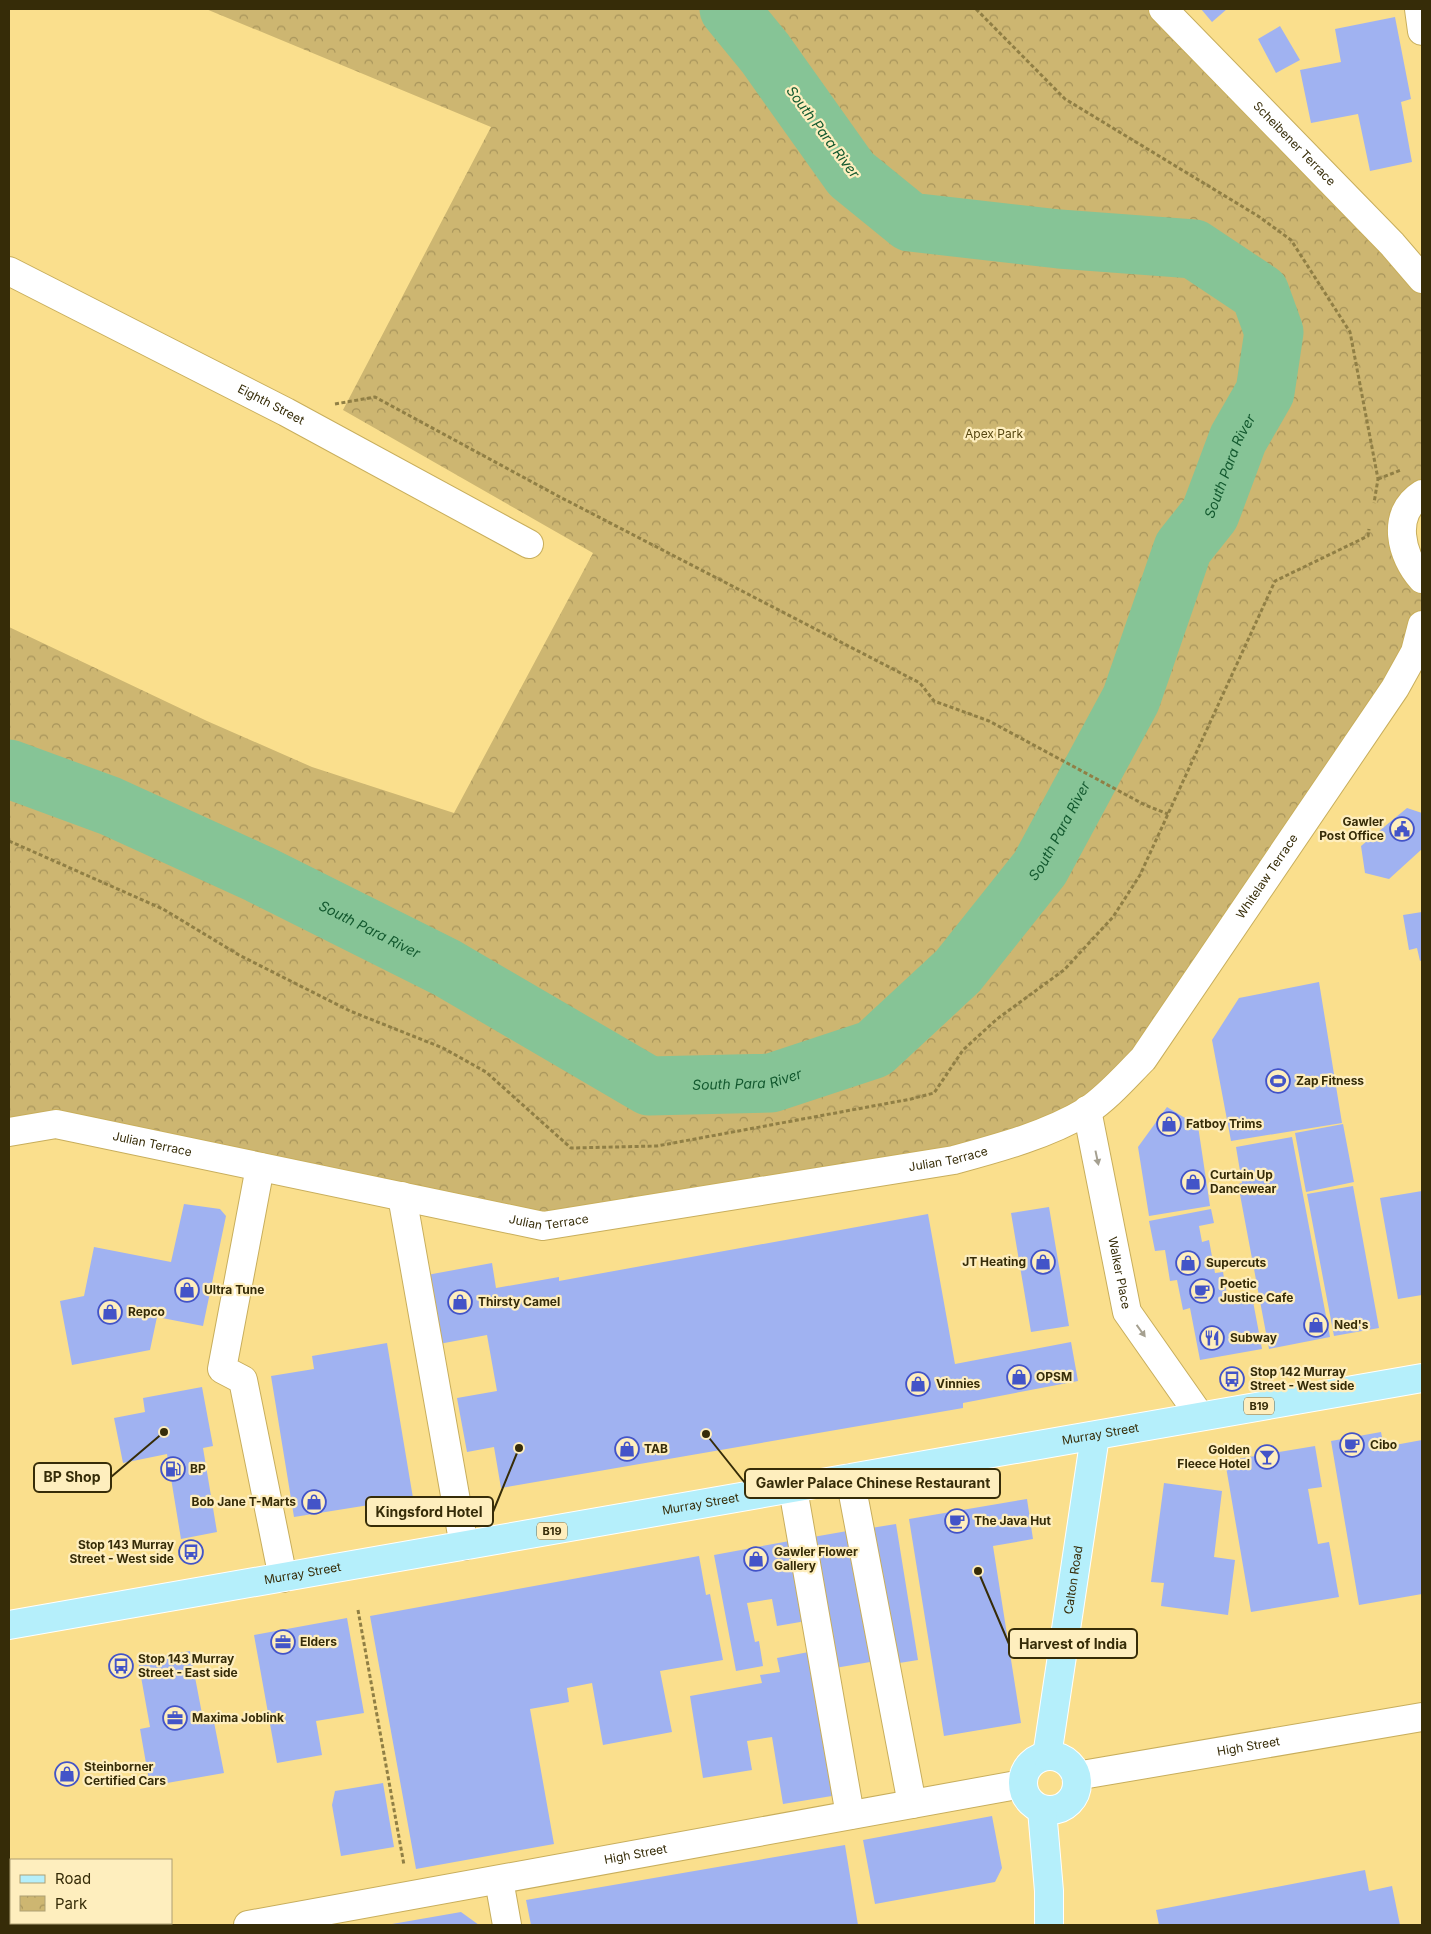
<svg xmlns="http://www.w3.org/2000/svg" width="1431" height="1934" font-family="Inter,sans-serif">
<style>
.park{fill:url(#park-crowns)}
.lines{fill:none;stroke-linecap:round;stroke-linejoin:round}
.river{stroke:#86c496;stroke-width:59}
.building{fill:#a0b2f1}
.minor-casing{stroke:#c8ae5c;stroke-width:30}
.major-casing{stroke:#fff;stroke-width:30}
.path{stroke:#907f45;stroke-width:3;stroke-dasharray:4 2.5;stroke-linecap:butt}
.minor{stroke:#fff;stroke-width:28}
.major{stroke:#b5effb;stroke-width:28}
.oneway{fill:#a5a090}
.labels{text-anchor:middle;stroke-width:4.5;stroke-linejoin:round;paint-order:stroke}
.shield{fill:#feeebe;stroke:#72663f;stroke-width:1}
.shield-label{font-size:11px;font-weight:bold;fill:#362c08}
.street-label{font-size:12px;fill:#362c08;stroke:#feeebe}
.park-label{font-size:12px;fill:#564610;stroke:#feeebe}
.poi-label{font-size:12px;font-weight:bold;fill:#362c08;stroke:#feeebe;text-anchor:start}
.water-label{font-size:14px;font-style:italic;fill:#13592f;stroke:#feeebe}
.leader{fill:none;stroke:#362c08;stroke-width:2}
.callout-dot{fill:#362c08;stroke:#feeebe;stroke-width:2}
.callout{fill:#feeebe;stroke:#362c08;stroke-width:2}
.callout-label{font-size:14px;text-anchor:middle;font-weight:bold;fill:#362c08}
</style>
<defs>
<pattern id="park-crowns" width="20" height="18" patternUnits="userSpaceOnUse" patternTransform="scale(1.25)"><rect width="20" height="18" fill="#cdb671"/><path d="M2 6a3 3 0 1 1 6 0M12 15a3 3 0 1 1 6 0" fill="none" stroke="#a7945b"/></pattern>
</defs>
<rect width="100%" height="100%" fill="#fadf8d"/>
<path class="park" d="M206,9H1163L1422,279V494L1411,504L1422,579V625L1143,1059L1016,1143L543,1226L56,1124L9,1132V627L207,721L312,767L454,813L593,553L343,410L491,127Z"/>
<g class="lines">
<path class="river" id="s1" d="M9,769L110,806L259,874L447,968L649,1086L771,1083L874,1049L958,971L1040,868L1131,699L1183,548L1210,514L1238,439L1265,392L1274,332L1260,293L1194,249L1059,239L910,222L851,174L765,53L729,9"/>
</g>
<path class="building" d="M1201,9H1227L1212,22Z
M1395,17L1411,99L1401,102L1412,162L1370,171L1358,114L1311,123L1300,70L1341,62L1335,29Z
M1280,26L1300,60L1276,73L1258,39Z
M1407,808L1422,813V849L1389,879L1365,873L1361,846Z
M1422,912V960L1420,961L1417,948L1409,950L1403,915Z
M1319,982L1342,1123L1231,1141L1212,1040L1239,998Z
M1167,1107L1198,1126L1210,1206L1149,1216L1138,1147Z
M1343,1124L1354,1182L1306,1192L1295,1133Z
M1292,1137L1330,1337L1269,1349L1238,1184L1242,1183L1236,1147Z
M1353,1186L1379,1328L1334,1336L1307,1194Z
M1422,1191V1295L1398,1299L1380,1198Z
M184,1204L220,1209L226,1216L203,1326L157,1317L150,1350L72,1365L60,1301L84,1296L94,1247L171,1262Z
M1049,1207L1069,1326L1031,1332L1011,1213Z
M1211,1209L1214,1223L1199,1226L1202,1242L1209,1240L1215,1273L1223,1272L1228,1300L1252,1296L1262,1349L1200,1360L1190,1308L1183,1310L1177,1280L1170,1281L1165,1250L1155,1251L1149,1221Z
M928,1214L955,1364L1071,1342L1078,1381L963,1403V1408L501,1488L494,1447L467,1452L457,1398L497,1391L487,1335L439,1344L427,1275L492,1263L496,1288L559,1277V1281Z
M387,1343L413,1498L294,1517L271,1376L314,1369L312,1356Z
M202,1387L213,1446L203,1448L217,1532L181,1539L167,1454L123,1463L114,1418L145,1412L143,1398Z
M1381,1432L1384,1447L1422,1440V1594L1359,1605L1331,1441Z
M1315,1446L1322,1487L1308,1489L1318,1544L1329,1542L1339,1597L1251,1612L1225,1461Z
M1164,1483L1222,1491L1214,1557L1235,1560L1228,1615L1161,1606L1164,1583L1151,1582Z
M1027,1499L1033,1539L993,1546L1021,1723L944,1736L909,1519Z
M896,1524L918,1660L893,1664L871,1528Z
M853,1530L876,1661L835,1668L813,1537Z
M795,1540L806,1621L777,1626L772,1599L747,1603L755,1642L759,1641L763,1666L736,1671L714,1555Z
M699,1556L706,1595L710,1594L723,1660L660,1671L672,1732L603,1745L592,1683L567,1688L569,1702L530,1709L554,1844L416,1869L370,1616Z
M347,1618L364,1713L316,1721L322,1755L277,1763L254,1635Z
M190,1651L203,1719L213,1717L224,1773L150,1786L140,1729L150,1727L138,1660Z
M814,1651L838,1795L783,1804L772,1737L747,1741L752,1770L703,1778L690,1696L762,1683L760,1675L780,1672L777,1658Z
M383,1783L394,1847L341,1856L332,1805L335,1791Z
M992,1816L1002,1868L995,1882L875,1904L863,1840Z
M845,1845L858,1925H531L526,1900Z
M1365,1870L1369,1891L1392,1886L1400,1925H1159L1156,1910Z
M461,1912L479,1925H392V1924Z"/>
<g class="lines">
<g class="minor-casing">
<g id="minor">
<path id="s2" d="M1163,9L1392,244L1422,279"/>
<path d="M1419,9L1422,31"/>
<path id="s3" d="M9,271L286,412L529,544"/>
<path d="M1422,494C1390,514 1401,556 1422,579"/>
<path id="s4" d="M1087,1110L1127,1312L1200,1416"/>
<path id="s5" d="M9,1132L56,1124L543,1226L954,1160C998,1148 1047,1135 1087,1111C1108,1097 1126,1076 1143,1059L1395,688L1415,652L1422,625"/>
<path d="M260,1167L222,1369L243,1380L283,1578"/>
<path d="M402,1196L464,1546"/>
<path d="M850,1478L912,1804"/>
<path d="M793,1489L850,1815"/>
<path id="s6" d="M1076,1776L1422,1717"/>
<path d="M499,1880L507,1925"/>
<path id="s7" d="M248,1925L1022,1784"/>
</g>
</g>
<g class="major-casing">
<g id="major">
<path id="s8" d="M9,1625L1422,1378"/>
<circle cx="1050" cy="1783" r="27"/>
<path id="s9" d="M1047,1756L1095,1436"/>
<path d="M1042,1810L1049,1891V1925"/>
</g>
</g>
<path class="path" d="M976,9L1065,99L1258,216L1291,240L1350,332L1378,479L1374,503
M335,404L375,397L558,496L920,683L934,701L989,721L1145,805L1168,814
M1378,479L1401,470
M9,841L163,909L239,955L350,1011L443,1048L486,1072L571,1148L657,1146L911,1099L934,1093L963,1050L997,1019L1064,970L1113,917L1140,875L1275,581L1368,536L1369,529
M358,1610L404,1865"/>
<use href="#minor" class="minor"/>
<use href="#major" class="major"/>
</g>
<defs><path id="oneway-solid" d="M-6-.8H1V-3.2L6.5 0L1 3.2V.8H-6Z" transform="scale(1.25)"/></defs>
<g class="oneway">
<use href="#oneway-solid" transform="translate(1097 1158) rotate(78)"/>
<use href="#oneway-solid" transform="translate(1141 1331) rotate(54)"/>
</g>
<defs>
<g id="civic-ring" transform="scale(1.25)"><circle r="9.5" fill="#feeebe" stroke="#4354c8" stroke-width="1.5"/><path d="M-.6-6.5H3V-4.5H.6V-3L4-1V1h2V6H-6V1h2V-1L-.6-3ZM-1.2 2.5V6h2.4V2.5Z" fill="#4354c8"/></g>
<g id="stadium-ring" transform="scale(1.25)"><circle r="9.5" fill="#feeebe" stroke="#4354c8" stroke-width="1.5"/><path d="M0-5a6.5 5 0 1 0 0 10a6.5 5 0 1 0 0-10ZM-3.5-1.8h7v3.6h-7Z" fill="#4354c8"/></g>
<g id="shop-ring" transform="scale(1.25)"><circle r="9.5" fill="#feeebe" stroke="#4354c8" stroke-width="1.5"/><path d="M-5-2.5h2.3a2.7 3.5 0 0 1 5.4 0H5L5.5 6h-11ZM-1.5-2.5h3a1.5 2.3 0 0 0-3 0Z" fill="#4354c8"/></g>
<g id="cafe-ring" transform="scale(1.25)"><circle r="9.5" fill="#feeebe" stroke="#4354c8" stroke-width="1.5"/><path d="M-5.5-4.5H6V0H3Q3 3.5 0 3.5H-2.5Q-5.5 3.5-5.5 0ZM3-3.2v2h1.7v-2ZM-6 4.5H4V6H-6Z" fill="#4354c8"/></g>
<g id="restaurant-ring" transform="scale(1.25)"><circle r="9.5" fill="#feeebe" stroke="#4354c8" stroke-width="1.5"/><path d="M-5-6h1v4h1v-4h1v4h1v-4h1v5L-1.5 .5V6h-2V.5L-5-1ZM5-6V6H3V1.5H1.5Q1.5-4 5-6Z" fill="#4354c8"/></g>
<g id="bus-ring" transform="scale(1.25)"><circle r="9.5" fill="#feeebe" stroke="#4354c8" stroke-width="1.5"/><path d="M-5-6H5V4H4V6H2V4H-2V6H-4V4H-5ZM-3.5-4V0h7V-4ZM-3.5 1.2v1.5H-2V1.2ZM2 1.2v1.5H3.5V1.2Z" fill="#4354c8"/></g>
<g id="bar-ring" transform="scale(1.25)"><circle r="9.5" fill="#feeebe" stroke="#4354c8" stroke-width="1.5"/><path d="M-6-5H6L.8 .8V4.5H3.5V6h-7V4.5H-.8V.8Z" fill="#4354c8"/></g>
<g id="fuel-ring" transform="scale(1.25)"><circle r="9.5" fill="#feeebe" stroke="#4354c8" stroke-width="1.5"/><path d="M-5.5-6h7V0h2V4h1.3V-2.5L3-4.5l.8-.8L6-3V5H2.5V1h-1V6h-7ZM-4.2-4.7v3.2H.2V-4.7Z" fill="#4354c8"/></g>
<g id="office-ring" transform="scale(1.25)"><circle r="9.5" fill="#feeebe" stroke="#4354c8" stroke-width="1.5"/><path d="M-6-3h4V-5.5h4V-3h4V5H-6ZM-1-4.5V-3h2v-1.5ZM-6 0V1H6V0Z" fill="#4354c8"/></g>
</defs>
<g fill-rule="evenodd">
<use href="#civic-ring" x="1402" y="829"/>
<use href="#stadium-ring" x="1278" y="1081"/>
<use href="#shop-ring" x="1169" y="1124"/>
<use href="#shop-ring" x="1193" y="1182"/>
<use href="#shop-ring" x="1043" y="1262"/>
<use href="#shop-ring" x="1188" y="1263"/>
<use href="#shop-ring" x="187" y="1290"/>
<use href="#cafe-ring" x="1202" y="1291"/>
<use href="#shop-ring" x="460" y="1302"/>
<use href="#shop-ring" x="110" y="1312"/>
<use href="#shop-ring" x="1316" y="1325"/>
<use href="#restaurant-ring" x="1212" y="1338"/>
<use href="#shop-ring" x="1019" y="1377"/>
<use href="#bus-ring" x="1232" y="1379"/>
<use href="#shop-ring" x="918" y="1384"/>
<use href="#cafe-ring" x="1352" y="1445"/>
<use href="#shop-ring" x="627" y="1449"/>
<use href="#bar-ring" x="1267" y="1457"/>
<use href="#fuel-ring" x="173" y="1469"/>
<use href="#shop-ring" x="314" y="1502"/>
<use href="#cafe-ring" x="957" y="1521"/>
<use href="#bus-ring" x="191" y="1552"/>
<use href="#shop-ring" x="756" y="1559"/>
<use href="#office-ring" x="283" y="1642"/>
<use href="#bus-ring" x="121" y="1666"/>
<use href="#office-ring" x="175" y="1718"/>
<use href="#shop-ring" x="67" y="1774"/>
</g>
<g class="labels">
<g class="shield">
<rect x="1244" y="1397.5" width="30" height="17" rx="4"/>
<rect x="537" y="1522.5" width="30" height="17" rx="4"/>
</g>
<g class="shield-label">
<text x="1259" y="1410">B19</text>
<text x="552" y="1535">B19</text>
</g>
<g class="street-label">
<text dy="4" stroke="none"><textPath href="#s2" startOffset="188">Scheibener Terrace</textPath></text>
<text dy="4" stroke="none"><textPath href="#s3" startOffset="294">Eighth Street</textPath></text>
<text dy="4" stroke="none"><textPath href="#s5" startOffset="1401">Whitelaw Terrace</textPath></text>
<text dy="4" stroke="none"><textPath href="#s5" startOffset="146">Julian Terrace</textPath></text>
<text dy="4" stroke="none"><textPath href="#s5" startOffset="956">Julian Terrace</textPath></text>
<text dy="4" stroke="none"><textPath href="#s5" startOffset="551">Julian Terrace</textPath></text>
<text dy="4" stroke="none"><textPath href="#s4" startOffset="166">Walker Place</textPath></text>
<text dy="4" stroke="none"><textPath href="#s8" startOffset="1108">Murray Street</textPath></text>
<text dy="4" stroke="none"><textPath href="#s8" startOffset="702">Murray Street</textPath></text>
<text dy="4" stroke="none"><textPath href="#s8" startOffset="298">Murray Street</textPath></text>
<text dy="4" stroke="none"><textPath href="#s9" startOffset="178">Calton Road</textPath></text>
<text dy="4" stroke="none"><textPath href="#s6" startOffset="175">High Street</textPath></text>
<text dy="4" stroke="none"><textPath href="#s7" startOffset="394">High Street</textPath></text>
</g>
<g class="park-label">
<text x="994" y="438">Apex Park</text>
</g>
<g class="poi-label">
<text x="1384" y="826" text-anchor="end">Gawler<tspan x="1384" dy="14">Post Office</tspan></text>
<text x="1296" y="1085">Zap Fitness</text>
<text x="1186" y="1128">Fatboy Trims</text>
<text x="1210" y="1179">Curtain Up<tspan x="1210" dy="14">Dancewear</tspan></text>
<text x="1026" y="1266" text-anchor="end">JT Heating</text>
<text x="1206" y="1267">Supercuts</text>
<text x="1220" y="1288">Poetic<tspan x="1220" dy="14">Justice Cafe</tspan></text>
<text x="204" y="1294">Ultra Tune</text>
<text x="478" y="1306">Thirsty Camel</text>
<text x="128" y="1316">Repco</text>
<text x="1334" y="1329">Ned's</text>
<text x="1230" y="1342">Subway</text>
<text x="1250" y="1376">Stop 142 Murray<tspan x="1250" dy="14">Street - West side</tspan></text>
<text x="1036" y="1381">OPSM</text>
<text x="936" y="1388">Vinnies</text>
<text x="1370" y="1449">Cibo</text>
<text x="644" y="1453">TAB</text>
<text x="1250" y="1454" text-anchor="end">Golden<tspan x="1250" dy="14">Fleece Hotel</tspan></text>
<text x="190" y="1473">BP</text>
<text x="296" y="1506" text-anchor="end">Bob Jane T-Marts</text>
<text x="974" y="1525">The Java Hut</text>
<text x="174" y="1549" text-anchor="end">Stop 143 Murray<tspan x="174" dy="14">Street - West side</tspan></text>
<text x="774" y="1556">Gawler Flower<tspan x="774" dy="14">Gallery</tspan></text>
<text x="300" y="1646">Elders</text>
<text x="138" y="1663">Stop 143 Murray<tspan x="138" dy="14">Street - East side</tspan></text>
<text x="192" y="1722">Maxima Joblink</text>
<text x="84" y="1771">Steinborner<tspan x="84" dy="14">Certified Cars</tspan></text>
</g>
<g class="water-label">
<text transform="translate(823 132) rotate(53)" y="5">South Para River</text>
<text dy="5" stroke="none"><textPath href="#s1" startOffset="1639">South Para River</textPath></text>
<text dy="5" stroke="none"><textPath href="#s1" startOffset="1234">South Para River</textPath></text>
<text dy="5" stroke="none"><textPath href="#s1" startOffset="395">South Para River</textPath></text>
<text dy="5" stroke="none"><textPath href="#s1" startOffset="814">South Para River</textPath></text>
</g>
</g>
<path class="leader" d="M164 1432L111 1477M706 1434L745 1483M519 1448L493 1512M978 1571L1009 1644"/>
<g class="callout-dot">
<circle cx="164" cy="1432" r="5"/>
<circle cx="706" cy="1434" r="5"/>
<circle cx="519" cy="1448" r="5"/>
<circle cx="978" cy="1571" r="5"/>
</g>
<g class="callout">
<rect x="34" y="1463" width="77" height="29" rx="5"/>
<rect x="745" y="1469" width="255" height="29" rx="5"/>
<rect x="366" y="1497" width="127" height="29" rx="5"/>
<rect x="1009" y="1629" width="128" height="29" rx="5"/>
</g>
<g class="callout-label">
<text x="72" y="1482">BP Shop</text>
<text x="873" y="1488">Gawler Palace Chinese Restaurant</text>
<text x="429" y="1517">Kingsford Hotel</text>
<text x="1073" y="1649">Harvest of India</text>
</g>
<rect width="1431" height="1934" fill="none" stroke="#362c08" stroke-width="20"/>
<rect x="10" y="1859" width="162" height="65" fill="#feeebe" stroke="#aea075"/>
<rect x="20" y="1875" width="25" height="8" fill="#b5effb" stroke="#aea075"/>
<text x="55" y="1884" font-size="15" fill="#362c08">Road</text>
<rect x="20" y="1896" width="25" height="15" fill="url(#park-crowns)" stroke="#aea075"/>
<text x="55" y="1909" font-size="15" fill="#362c08">Park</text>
</svg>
